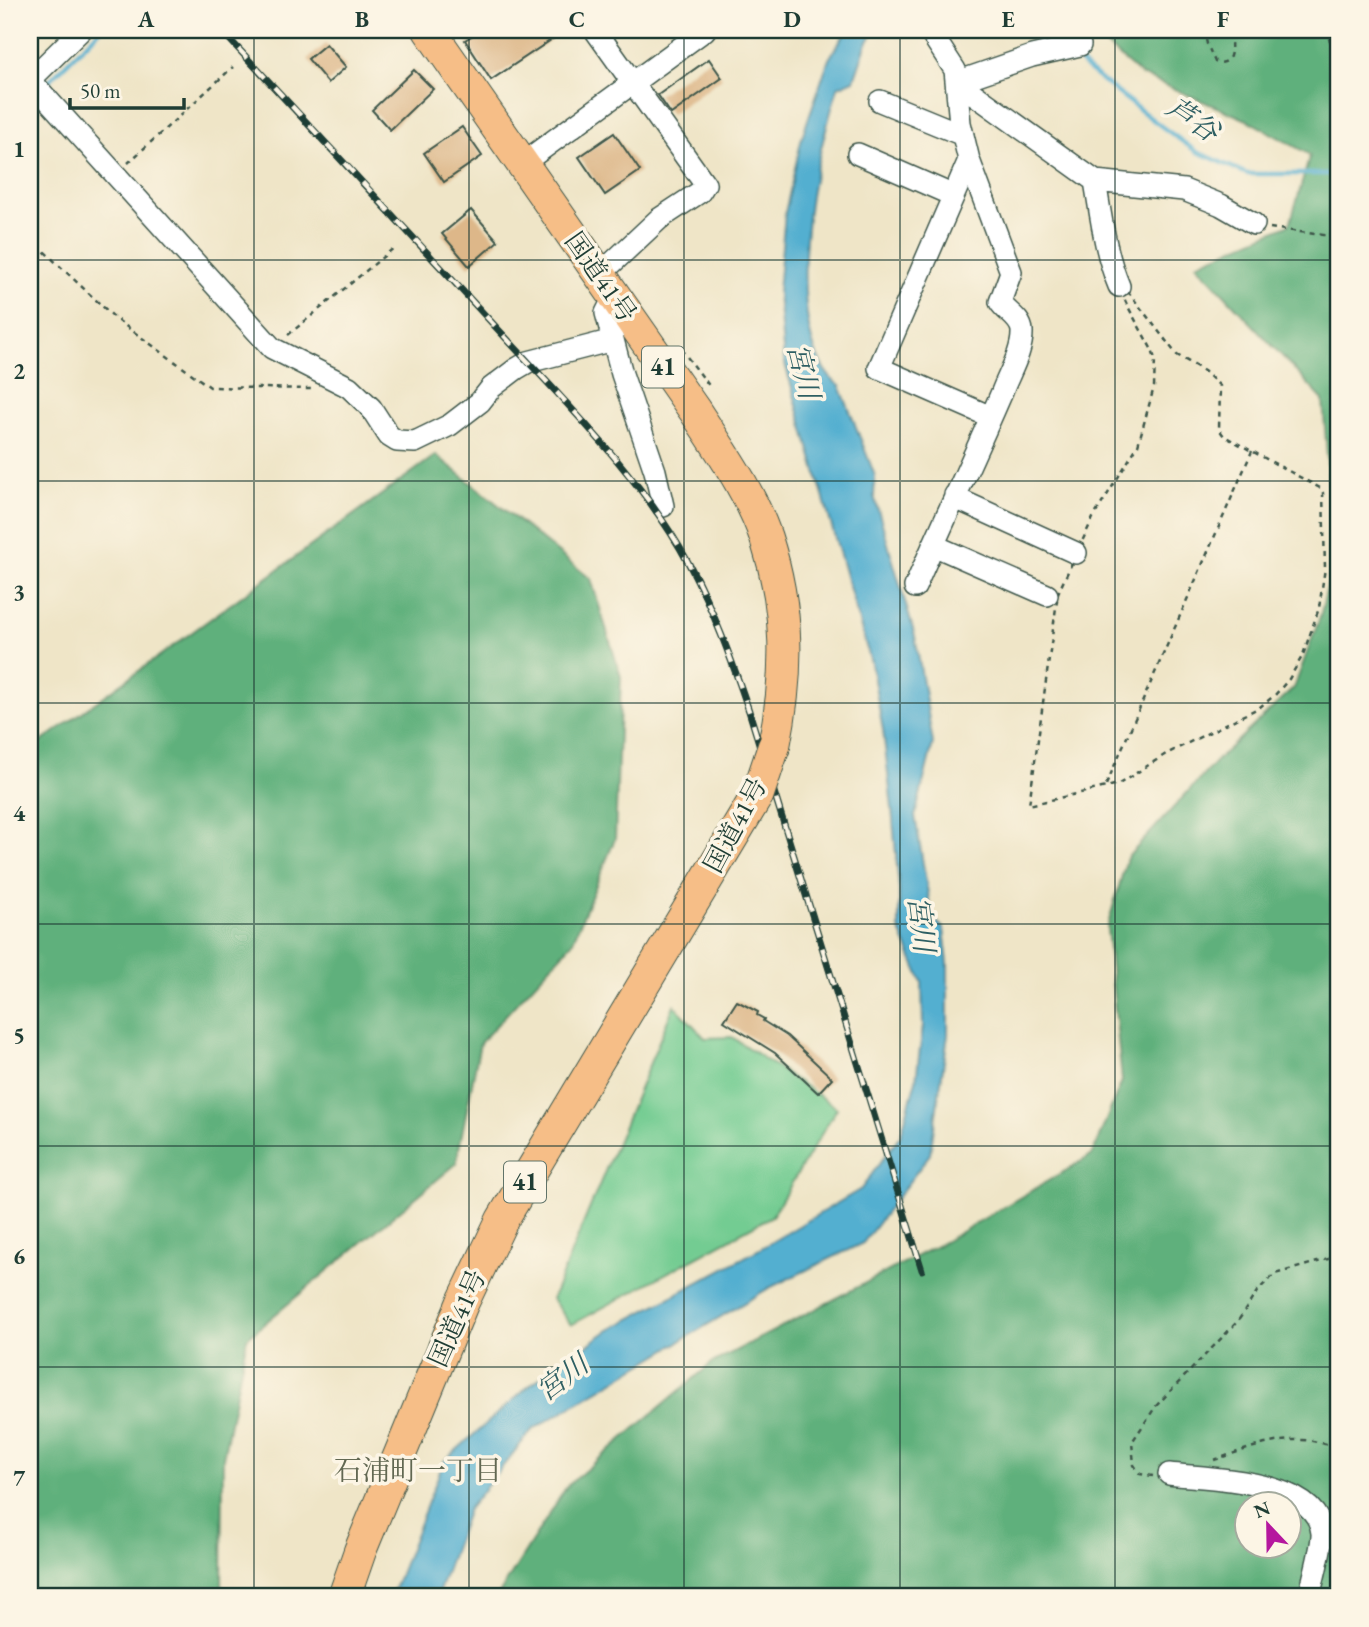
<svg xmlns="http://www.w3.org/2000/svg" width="1369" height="1627" font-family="'EB Garamond','Noto Serif JP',serif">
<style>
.green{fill:#73cc92;stroke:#498463;stroke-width:2}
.forest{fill:#5eb07c;stroke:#3e7658;stroke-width:2;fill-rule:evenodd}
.water{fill:#52afd0;stroke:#387682;stroke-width:2}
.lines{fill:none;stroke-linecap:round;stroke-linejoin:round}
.stream{stroke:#52afd0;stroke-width:4.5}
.building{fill:#ddb789}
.minor-casing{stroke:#3e564a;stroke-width:24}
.highway-casing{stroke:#3e564a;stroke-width:34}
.path{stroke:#3e564a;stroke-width:2.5;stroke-dasharray:5 5;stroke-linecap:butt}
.minor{stroke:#fff;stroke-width:21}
.highway{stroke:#f6be87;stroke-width:32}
.rail-casing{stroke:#1f3d34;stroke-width:7}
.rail{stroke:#fcf5e5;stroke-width:4.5;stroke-dasharray:13;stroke-linecap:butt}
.highway-bridge-casing{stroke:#3e564a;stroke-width:34;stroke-linecap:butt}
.highway-bridge{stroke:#f6be87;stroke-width:32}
.grid{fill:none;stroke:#1f3d34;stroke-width:2;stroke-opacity:0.55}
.labels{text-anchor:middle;stroke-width:7;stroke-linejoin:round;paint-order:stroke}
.shield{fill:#fcf5e5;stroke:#617469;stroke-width:2}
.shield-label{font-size:24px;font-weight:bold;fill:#1f3d34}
.street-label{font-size:26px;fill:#1f3d34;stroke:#fcf5e5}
.water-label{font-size:28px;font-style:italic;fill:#2e5f63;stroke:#fcf5e5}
.neighbourhood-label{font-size:28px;fill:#626852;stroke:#fcf5e5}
.neatline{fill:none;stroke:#1f3d34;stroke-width:2.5}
.grid-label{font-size:23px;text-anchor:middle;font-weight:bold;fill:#1f3d34}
</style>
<rect width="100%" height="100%" fill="#fcf5e5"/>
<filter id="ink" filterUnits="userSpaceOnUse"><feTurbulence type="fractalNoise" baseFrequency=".0143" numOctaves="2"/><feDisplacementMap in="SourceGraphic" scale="14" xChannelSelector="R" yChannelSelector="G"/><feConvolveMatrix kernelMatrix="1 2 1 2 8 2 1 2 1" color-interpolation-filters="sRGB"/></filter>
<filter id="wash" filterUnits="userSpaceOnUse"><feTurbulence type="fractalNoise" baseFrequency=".00686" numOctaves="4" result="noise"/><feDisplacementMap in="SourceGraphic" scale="28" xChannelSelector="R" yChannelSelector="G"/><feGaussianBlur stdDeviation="1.57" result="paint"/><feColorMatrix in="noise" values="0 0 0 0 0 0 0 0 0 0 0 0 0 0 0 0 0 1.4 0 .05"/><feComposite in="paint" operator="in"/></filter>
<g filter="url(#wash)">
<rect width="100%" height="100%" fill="#efe5c7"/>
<path class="green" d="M674,1005L705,1038L732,1037L837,1108L772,1216L571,1325L552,1299Z"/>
<path class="forest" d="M1089,30H1339V1597H497L567,1486L712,1363L944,1242L1092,1155L1122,1081L1107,928L1127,858L1219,758L1294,688L1320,617L1330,575V498L1323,400L1196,264L1290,224L1310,155L1247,120L1141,75ZM1246,1504H1288V1546H1246Z
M436,455L591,579L621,677L615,839L572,943L480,1043L456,1164L247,1338L223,1458L222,1597H30V750Z"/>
<path class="water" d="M847,30H875L866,45L854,80L838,87C830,115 822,142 816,170C804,223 790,351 840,386L875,476L874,496L915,636L933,743L915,816L932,917L944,929L948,963V1035L930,1154L863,1243L769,1288L532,1430L468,1509L437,1597H391L444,1461L531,1384L609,1330L758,1250L861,1189L901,1134L916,1080L923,1026L922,982L899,928V889L892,808L883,730L871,663L784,360L778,292L785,213L802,137L829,59Z"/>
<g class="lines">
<path class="stream" d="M1052,30L1064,43
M1074,55L1087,69L1161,126L1197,152L1214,159L1247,174H1339
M45,85L100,30
M30,343L32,361L30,363"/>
</g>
<g id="blocks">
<path class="building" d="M481,30H566L491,80L465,40Z
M326,44L346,67L328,83L308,59Z
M709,59L722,78L671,114L658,95Z
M414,70L433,89L390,130L372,110Z
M462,127L482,156L444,182L424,153Z
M614,133L640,171L605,195L579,157Z
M471,210L498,241L469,266L442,234Z
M737,1001L758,1012L757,1015L764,1019L763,1021L787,1036L832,1078L818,1093L775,1053L724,1021Z"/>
</g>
</g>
<g filter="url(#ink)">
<use href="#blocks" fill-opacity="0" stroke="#3e564a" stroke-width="2"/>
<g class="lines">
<g class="minor-casing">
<path id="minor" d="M595,30L705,184L700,192L659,219L609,266
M30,80L272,348L349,387L371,408L389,436L397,441L415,442L450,425L480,402L491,388L516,369L528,362L613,340
M30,80L81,30
M957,82L1095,181L1184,190L1221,205L1254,224
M957,82L1032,56L1080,45
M880,101L963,135
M858,154L952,195
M969,160L879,368L991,417
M523,163L705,30
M1095,181C1101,216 1105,253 1119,286
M614,297L606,313L622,374L655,471L663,506
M955,495L964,502L1076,553
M933,545L1047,595
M915,587C943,522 974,457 1002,392C1009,373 1023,351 1022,331C1021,318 1006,312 1000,302L1011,272L969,160L960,123L955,70L929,30
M1169,1474C1209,1479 1317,1479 1322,1533C1323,1544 1312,1584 1309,1597"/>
</g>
<g class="highway-casing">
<path id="highway" d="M429,30L695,411C721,451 751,493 766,538C789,609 789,673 774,746
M344,1597L360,1551L462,1304L502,1220L758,794"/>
</g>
<path class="path" d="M1204,30L1207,44L1215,62C1236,67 1231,44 1230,30
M1323,30L1331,42L1339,45
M1097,40L1112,36L1113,30
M128,163L233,67
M1270,228L1323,235L1339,234
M30,238L116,319L210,387L311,389
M1119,286L1126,289L1177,355L1204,371L1220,386L1219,429L1224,436L1320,488L1323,493L1325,568L1319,608L1303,655L1289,679L1275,695L1260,707L1166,754L1119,784L1029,805L1058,593L1093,518L1138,445L1154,387L1155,359L1152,350L1127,305Z
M288,335L395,247
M681,349L711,388
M1106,785L1252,451
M1214,1460C1253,1447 1299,1428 1339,1450
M1153,1476L1140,1474L1134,1465L1132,1442L1156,1406L1238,1321L1258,1290L1275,1274L1339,1256"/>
<use href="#minor" class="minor"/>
<use href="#highway" class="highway"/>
<g class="rail-casing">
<path id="rail" d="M221,30C316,132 411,235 506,338C568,405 646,483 689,564C714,611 732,661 749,711L922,1270"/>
</g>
<use href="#rail" class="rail"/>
<g class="highway-bridge-casing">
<path id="highway-bridge" d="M758,794L774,746"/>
</g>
<use href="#highway-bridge" class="highway-bridge"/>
</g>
</g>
<path class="grid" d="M254,30V1597M469,30V1597M684,30V1597M900,30V1597M1115,30V1597M30,260H1339M30,481H1339M30,703H1339M30,924H1339M30,1146H1339M30,1367H1339"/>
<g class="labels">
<g class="shield">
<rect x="642" y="346.5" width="42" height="41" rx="5"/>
<rect x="504" y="1161.5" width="42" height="41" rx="5"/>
</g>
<g class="shield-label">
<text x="663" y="375">41</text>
<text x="525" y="1190">41</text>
</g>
<g class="street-label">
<text transform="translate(601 277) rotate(55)" y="9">国道41号</text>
<text transform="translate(735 825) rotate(-62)" y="9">国道41号</text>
<text transform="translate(457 1318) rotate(-66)" y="9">国道41号</text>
</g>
<g class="water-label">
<text transform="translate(1193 119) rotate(34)" y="10">芦谷</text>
<text transform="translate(804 371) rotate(76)" y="10">宮川</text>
<text transform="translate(922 924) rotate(83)" y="10">宮川</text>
<text transform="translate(562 1377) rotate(-37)" y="10">宮川</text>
</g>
<g class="neighbourhood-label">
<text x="418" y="1480">石浦町一丁目</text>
</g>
</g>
<rect width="1369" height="1627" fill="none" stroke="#fcf5e5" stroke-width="77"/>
<g transform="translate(1268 1525) rotate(338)"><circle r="33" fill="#fcf5e5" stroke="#a4ab9e" stroke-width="2"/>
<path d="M0-5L12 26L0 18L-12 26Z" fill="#b5179e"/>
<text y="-10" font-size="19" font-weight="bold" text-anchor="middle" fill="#1f3d34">N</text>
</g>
<path d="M70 98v10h114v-10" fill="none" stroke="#1f3d34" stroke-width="3.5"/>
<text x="80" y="98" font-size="21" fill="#1f3d34" stroke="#fcf5e5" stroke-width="5" paint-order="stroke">50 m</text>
<rect x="38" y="38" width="1292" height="1550" class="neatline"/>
<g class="grid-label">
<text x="146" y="27">A</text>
<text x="362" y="27">B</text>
<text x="577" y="27">C</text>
<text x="792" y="27">D</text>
<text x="1008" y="27">E</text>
<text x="1223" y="27">F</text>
<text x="19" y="157">1</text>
<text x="19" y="379">2</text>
<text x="19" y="600">3</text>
<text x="19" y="821">4</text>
<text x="19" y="1043">5</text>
<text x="19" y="1264">6</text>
<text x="19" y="1486">7</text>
</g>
</svg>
